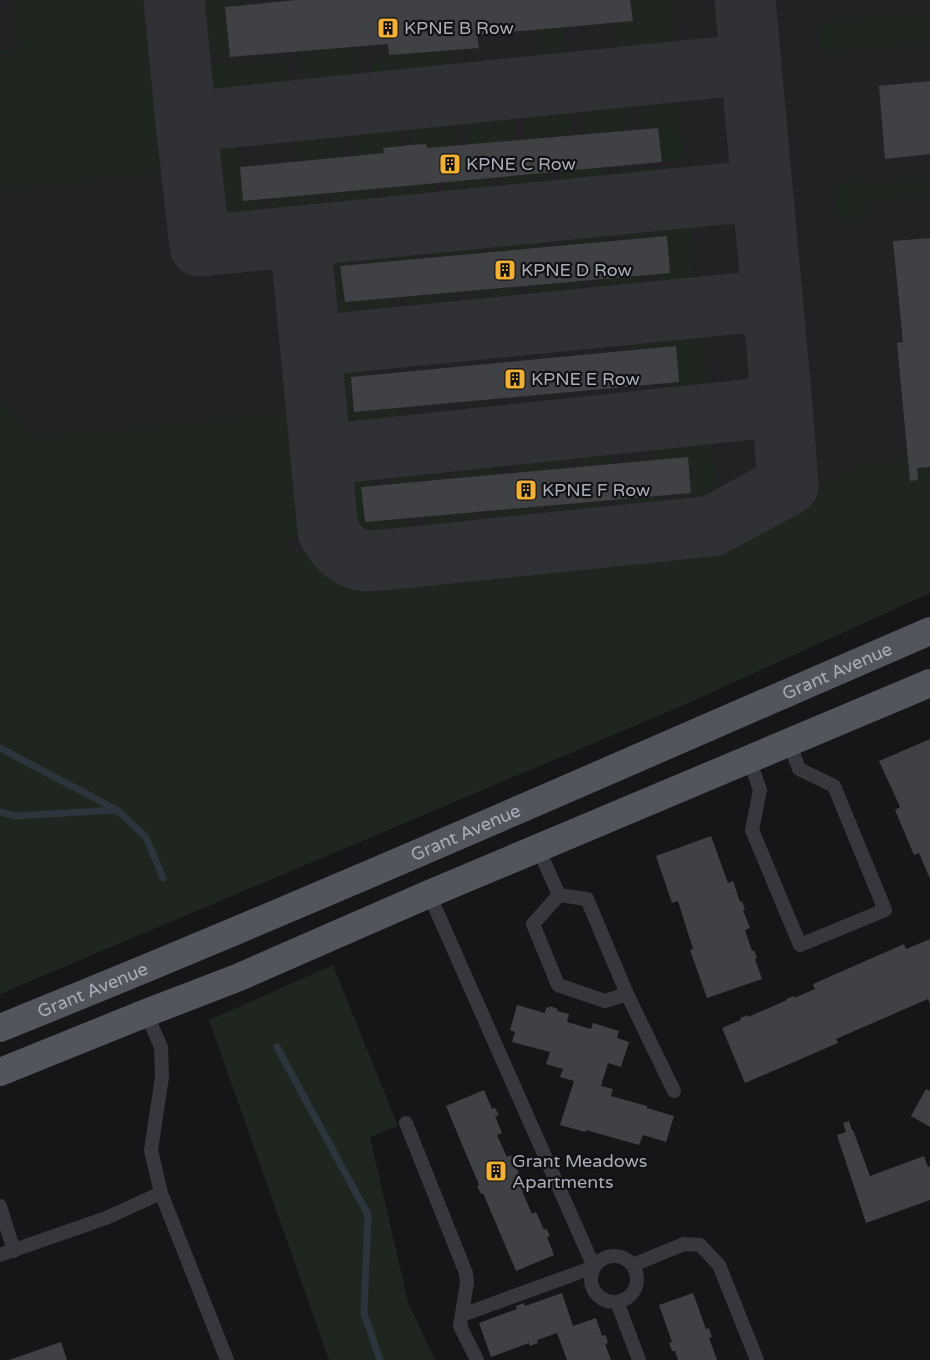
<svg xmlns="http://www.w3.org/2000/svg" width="930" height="1360" font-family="'Varela Round',sans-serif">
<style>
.built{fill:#222225}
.green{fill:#1e261f}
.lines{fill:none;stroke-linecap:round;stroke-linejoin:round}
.stream{stroke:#2c353c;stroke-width:7}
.taxiway{stroke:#303135;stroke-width:61}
.building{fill:#404145}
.lane{stroke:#37383d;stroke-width:14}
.primary{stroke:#53555c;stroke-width:28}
.labels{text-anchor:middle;stroke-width:4.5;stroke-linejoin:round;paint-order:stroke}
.poi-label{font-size:18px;fill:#a8adb8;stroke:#111113;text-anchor:start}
.street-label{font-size:18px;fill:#a8adb8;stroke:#111113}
</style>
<rect width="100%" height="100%" fill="#161618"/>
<path class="built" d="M0,0H930V593L0,962Z"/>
<path class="green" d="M13,0H159L163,47L172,116V172L0,190V50H18Z
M184,0H244V5L225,7L230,57L190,61Z
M634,0H670C672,13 676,30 673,43C668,67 638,66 620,65L614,23L633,21L630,1Z
M930,12V44L820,53L818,22Z
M563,27L566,70L541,73L536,29Z
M354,47C355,58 360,75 355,85C351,96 313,99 306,89C299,80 301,62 300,51Z
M448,50C449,60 447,63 447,72L458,70L461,74L459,81L380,90C373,83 371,70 372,61L388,58L389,55Z
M285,58L288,85L286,91L279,98L269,100L218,103L203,92L197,86L191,77L190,66L222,64L226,66L233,65L236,62Z
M653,90C665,91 673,95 679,105L685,159L662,162L658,128L641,129L640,101L643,93Z
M622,94L628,107L629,130L584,134L581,111L586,98L590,97Z
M557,98C558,98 563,99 565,100C572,104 571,128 572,135L527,139C525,124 520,112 533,100Z
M504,104C515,111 514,129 514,141L467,145C466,104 464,107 504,104Z
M447,110L454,119L457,146L427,148L426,144L410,145C409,108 412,111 447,110Z
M391,116C398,125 399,135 399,146L384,153L355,156C353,143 347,128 359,119Z
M333,121L340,129L342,157L297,161C296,150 290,129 303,124Z
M228,130C236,132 237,137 239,145L243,200L259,199L261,212L259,221L256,222L236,225L226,224L217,220L204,206L196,153L205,138L210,133L217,131Z
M669,165H684C682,172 677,180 671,184C664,189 632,192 625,188C619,184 617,178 617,171L656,167L661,170Z
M603,167C606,178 604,186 595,193L570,196L564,193L561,187L559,171Z
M546,172C548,180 550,189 544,195C538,201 510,204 505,197C502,192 501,182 500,177Z
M930,177V195L868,202V214L860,220L837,222L834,189L839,183L859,179L879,182Z
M489,178L491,190L488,200C482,204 475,203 468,204C448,207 445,201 444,182Z
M433,183C433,195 433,201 425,209C413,210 390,216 387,200C386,196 386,191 386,187Z
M375,189C375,193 377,200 376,204C373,215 341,221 334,215C328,209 328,200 327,193Z
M317,194C318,200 320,208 317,214C313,223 287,223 278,222C272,215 272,207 271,198Z
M681,212L688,215L690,217L696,288C690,294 675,298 667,296C664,295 662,292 660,291L657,274L670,272L667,236L621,240L620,229L621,223L628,217Z
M587,219L596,220L602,223L606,234L605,242L560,246C559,237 556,226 565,222Z
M533,225H538L541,228L542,248L496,252L495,235L499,229Z
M472,231L479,236L481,243V253L434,258C434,247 431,243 439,235Z
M407,237L416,244V260L371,264C370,254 368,245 379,240Z
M342,242L348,243L353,248L354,265L341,267L345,302L390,298C392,307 394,317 384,322C372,324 358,327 345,327C336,326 326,322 322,314C316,303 316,275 315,263C319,243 324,245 342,242Z
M641,275C642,282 643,289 639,295C634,302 602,305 597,296C595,292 595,284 594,280Z
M579,281C580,287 582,295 578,301C574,305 568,305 563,306C552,308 535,312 531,297C530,294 530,289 530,285Z
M515,287C516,293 518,301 514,306C508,315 481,313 472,310L470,307L468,291Z
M453,293C453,299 455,308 451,313C444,320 416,320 408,315L406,310L405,297Z
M695,321C700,323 701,327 702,331L709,396L707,401L704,404L677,407L673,404L669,400L667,383L679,382L676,346L632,350V335L638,328L643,326Z
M348,352L354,353L364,359V375L351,377L397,408C397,414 401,426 396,430C391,435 358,437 350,436C346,436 340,432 337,429C329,422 328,411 327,401C325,381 321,355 348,352Z
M0,396L33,437L302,413L315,533L287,541L290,552L319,547C330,560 342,569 358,574L521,561L654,547L713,535L853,468L869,462L908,460L910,481L918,480L917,468L930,467V593L684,705L0,994Z
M704,430L712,435L718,499L717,503C709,510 692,520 682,514L678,494L691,493L654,460V447L658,436Z
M611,440L612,464L579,467V453L584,444L591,441Z
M553,446L561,450L563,469L517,473L516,456C525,445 539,447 553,446Z
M469,453H493L498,454L500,459L501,474L454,479V461L459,454Z
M416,457L431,458L437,466L438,480L391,484V468L393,463L406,458Z
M363,462L373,466V486L361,487L365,522L409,518L411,535L404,543C389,545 368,551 354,545C348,542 343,536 341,531C338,524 335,483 338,477C342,467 354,463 363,462Z
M662,496V511L660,517L655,520L625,522C616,519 617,508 615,500Z
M600,501C600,507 602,515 598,521C593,528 572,530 564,529C560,529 557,525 554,523L552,505Z
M538,507C538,513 539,521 535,527C530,533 498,537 493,531C489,526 490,516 490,511Z
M474,512C474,519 477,530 472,535C466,542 436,543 430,536C426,532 427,522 426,516Z
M333,965L398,1126L370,1137L408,1302L435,1360H329L209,1020Z"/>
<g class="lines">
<path class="stream" d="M0,748L117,810L146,837L163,878
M0,812L15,816L116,810
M277,1047L368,1215L364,1313L380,1360"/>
<path class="taxiway" d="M174,0L186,122L200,246L762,190
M186,122L751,64
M300,236L328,531C335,544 345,556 360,560C367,562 376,560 384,560L712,526L788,485L782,406L745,0
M311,346L772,300
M321,455L782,406"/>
</g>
<path class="building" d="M296,0H630L633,21L477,35L479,48L389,55L388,44L230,57L225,7Z
M930,81V154L885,159L879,86Z
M658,128L662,162L243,201L240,167L384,153L383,148L410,145L426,144L427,148Z
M667,236L670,273L345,302L340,266Z
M930,238V467L917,468L918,480L910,481L897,343L903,342L893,241Z
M676,346L679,382L354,412L351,377Z
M688,457L691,493L365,522L361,487Z
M930,739V879L919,853L914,855L895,810L900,807L879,761Z
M711,836L728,883L733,881L740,902L742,901L745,910H743L750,928L745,930L752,951L754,950L757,958L755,959L762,979L707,998L690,950L693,949L678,901L672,903L656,856Z
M930,939V1004L928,999L836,1039L838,1043L745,1083L722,1028L741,1020L740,1018L748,1015V1017L787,1000L786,999L794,996V998L815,989L813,984L904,944L906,949Z
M517,1005L545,1013L546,1007L549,1008L550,1006L558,1009L557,1011L569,1014L567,1022L591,1029L593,1023L619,1031L617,1038L629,1042L621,1067L608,1063L601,1086L613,1089L611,1096L647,1106V1108L674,1116L666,1142L643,1135L639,1145L586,1130L585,1132L560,1125L574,1081L560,1077L563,1069L546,1064L550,1052L512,1042L515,1032L510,1030Z
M926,1089L930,1091V1127L911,1116Z
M484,1090L492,1109L495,1108L499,1115L495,1116L502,1133L497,1135L507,1157L511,1155L526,1190L522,1191L532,1214L536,1212L544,1230L546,1228L550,1236L547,1237L554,1255L516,1271L483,1193L481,1194L477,1186L479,1185L446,1106Z
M849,1121L852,1130H853L870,1176L924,1156L928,1167L930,1166V1200L866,1223L837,1135L846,1132L843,1123Z
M562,1293L573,1326L596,1318L602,1336L605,1335L606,1336L608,1343L605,1344L611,1360H567L557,1333L537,1340L538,1343L530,1346L529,1343L491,1357L479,1323L517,1309L516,1306L524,1303L525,1306Z
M693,1293L706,1329L709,1328L712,1337L709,1338L717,1360H678L675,1351H672L669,1343L672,1342L659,1305Z
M61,1342L67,1360H9Z"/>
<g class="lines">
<path class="lane" d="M749,759L760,790L752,830L800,945L885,910L834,786L799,769L789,742
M538,848L559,895L587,899L627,994L674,1091
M429,894L594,1267L462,1315
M559,895L533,924L558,985L605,1001L627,994
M406,1123L466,1273L467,1283L460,1326L477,1360
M161,1193L227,1360
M0,1206L14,1251
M0,1255L106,1218L161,1193L151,1150L162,1077L161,1047L146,1013
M591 1279a23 23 0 1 1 46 0a23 23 0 1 1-46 0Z
M633,1265L684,1244L700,1245L719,1265L757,1360
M617,1302L639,1360"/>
<g class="primary">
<path id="s1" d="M0,1028C313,902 620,765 930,631"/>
<path d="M0,1072L146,1013L237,978L429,894L930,683"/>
</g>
</g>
<defs>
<g id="building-square" transform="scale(1.125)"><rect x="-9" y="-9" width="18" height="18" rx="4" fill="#f2b134" stroke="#111113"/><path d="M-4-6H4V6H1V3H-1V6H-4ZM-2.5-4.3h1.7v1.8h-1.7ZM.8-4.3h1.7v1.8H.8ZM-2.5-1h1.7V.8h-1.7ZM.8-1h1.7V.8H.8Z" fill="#111"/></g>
</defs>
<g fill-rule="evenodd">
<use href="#building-square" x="388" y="28"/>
<use href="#building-square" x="450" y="164"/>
<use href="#building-square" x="505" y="270"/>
<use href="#building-square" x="515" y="379"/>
<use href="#building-square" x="526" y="490"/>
<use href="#building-square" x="496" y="1171"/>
</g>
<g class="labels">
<g class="poi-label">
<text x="404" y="34">KPNE B Row</text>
<text x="466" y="170">KPNE C Row</text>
<text x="521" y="276">KPNE D Row</text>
<text x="531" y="385">KPNE E Row</text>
<text x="542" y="496">KPNE F Row</text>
<text x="512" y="1167">Grant Meadows<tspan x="512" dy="21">Apartments</tspan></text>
</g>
<g class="street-label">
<text dy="6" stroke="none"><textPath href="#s1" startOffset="910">Grant Avenue</textPath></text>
<text dy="6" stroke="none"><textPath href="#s1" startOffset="505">Grant Avenue</textPath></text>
<text dy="6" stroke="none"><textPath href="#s1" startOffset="100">Grant Avenue</textPath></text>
</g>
</g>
</svg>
